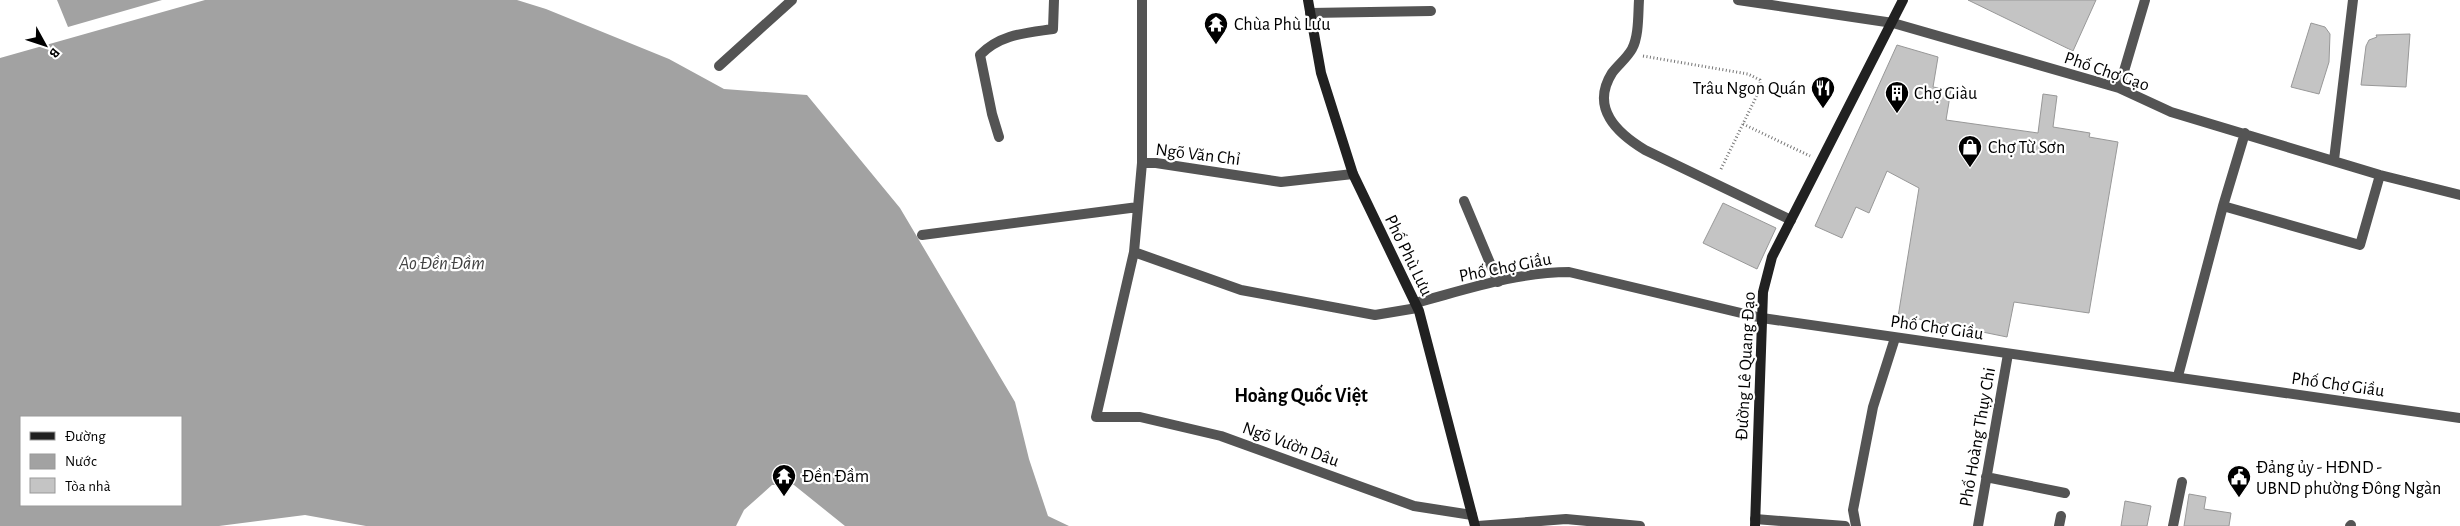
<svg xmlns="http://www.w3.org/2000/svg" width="2460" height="526" font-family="'Alegreya Sans',sans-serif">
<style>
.water{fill:#a2a2a2;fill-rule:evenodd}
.building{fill:#c4c4c4;stroke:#989898}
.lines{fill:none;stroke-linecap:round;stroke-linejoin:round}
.path{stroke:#767676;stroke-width:3;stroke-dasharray:1 2.5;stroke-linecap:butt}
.service{stroke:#545454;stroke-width:10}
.minor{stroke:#545454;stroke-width:10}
.tertiary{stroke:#545454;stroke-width:10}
.secondary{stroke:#212121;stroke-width:10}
.labels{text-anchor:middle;stroke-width:4.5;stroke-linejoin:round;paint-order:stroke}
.poi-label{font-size:18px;fill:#000;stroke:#fff;text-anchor:start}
.street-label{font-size:18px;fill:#000;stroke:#fff}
.water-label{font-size:19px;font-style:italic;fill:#434343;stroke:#fff}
.quarter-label{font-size:20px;font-weight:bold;fill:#000;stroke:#fff}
</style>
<rect width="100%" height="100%" fill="#fff"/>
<path class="water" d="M57,0H162L68,27Z
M205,0H517L546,9L669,59L724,89L807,95L900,208L1015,402L1029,459L1048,516L1069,526H845L794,485H772L744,510L736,526H366L305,515L219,526H0V58ZM181,417V505H21V417Z"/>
<path class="building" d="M1968,0H2096L2073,51Z
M2311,23L2325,27L2330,34L2329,62L2319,94L2291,87Z
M2410,34L2406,87L2361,85L2366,46L2369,40L2377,37L2376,35Z
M1897,45L1938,57L1933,87L1951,90L1946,120L2038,133L2043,94L2057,96L2053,127L2090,133L2089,137L2118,142L2089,313L2014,302L2007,337L1914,318L1913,320L1898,317L1919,188L1887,171L1869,213L1856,207L1842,238L1815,226Z
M1723,203L1776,228L1757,269L1703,243Z
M2189,494L2206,497L2204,509L2231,513L2229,526H2184Z
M2125,501L2151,506L2147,526H2121Z"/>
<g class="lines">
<path class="path" d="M1643,56L1748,74L1760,80V89L1720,171
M1743,124L1810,156"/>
<path class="service" d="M1755,519L1845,526
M1856,526L1853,510L1873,407L1895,338
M2350,526L2351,525"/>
<path class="minor" d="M1142,0V163H1156L1281,182L1353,174
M1639,0C1638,15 1639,36 1632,49C1627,58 1618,65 1612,73C1590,108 1617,133 1645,150L1791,220
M1738,0L1893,23L2119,88L2171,112L2380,175L2460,195
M1310,13L1431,11
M719,66L792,0
M2119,88L2145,0
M2245,133L2223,206L2360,245L2380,175
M999,137L992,114L980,55C1000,34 1026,33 1053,29L1054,0
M2334,160L2353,0
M1142,163L1134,252L1096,417H1140L1221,436L1414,506L1472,515
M1464,201L1498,282
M922,235L1138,207
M1134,252L1241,290L1375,315L1417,308
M2178,376L2223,206
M1986,477L2065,493
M1478,526L1566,519L1640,526
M1978,526L2008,354
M2059,526L2061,516
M2173,526L2182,482"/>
<path class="tertiary" d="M1415,303C1465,290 1517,272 1569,272L1762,318L2460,418"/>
<path class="secondary" d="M1308,0L1321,73L1353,174L1419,311L1475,526
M1755,526L1763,292L1772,257L1903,0"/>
</g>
<defs>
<g id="temple-pin" transform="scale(1.25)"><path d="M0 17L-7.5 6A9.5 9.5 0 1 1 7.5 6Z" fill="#000" stroke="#fff"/><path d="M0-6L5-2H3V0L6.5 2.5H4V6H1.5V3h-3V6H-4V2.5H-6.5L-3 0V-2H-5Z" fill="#fff"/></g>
<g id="restaurant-pin" transform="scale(1.25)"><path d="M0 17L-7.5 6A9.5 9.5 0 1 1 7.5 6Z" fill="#000" stroke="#fff"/><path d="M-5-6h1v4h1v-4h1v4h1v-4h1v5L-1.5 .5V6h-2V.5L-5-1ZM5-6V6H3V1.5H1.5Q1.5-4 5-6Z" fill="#fff"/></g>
<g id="building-pin" transform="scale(1.25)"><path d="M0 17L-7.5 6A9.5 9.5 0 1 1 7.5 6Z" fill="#000" stroke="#fff"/><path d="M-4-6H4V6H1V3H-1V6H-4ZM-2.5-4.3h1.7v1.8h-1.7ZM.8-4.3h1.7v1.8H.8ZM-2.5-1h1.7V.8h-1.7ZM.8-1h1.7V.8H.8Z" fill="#fff"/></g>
<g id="shop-pin" transform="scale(1.25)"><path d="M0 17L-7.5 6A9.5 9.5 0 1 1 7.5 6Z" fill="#000" stroke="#fff"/><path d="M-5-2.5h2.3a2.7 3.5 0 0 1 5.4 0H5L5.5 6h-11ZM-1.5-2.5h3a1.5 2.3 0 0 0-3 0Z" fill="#fff"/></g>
<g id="civic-pin" transform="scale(1.25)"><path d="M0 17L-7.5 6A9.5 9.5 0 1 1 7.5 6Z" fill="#000" stroke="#fff"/><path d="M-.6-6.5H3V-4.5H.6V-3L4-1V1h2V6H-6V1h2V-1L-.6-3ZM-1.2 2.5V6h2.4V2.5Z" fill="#fff"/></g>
</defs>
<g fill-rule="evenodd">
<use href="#temple-pin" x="1216" y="24"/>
<use href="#restaurant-pin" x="1823" y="88"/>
<use href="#building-pin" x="1897" y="93"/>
<use href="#shop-pin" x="1970" y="147"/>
<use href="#temple-pin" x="784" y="476"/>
<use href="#civic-pin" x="2239" y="477"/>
</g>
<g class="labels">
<g class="poi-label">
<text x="1234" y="30">Chùa Phù Lưu</text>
<text x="1806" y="94" text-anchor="end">Trâu Ngon Quán</text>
<text x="1914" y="99">Chợ Giàu</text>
<text x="1988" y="153">Chợ Từ Sơn</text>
<text x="2256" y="473">Đảng ủy - HĐND -<tspan x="2256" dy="21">UBND phường Đông Ngàn</tspan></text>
<text x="802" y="482">Đền Đầm</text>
</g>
<g class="street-label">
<text transform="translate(2107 71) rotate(19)" y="6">Phố Chợ Gạo</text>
<text transform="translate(1198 154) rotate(7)" y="6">Ngõ Văn Chỉ</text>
<text transform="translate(1409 255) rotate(64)" y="6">Phố Phù Lưu</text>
<text transform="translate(1505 267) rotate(-11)" y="6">Phố Chợ Giầu</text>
<text transform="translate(1937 327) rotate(8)" y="6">Phố Chợ Giầu</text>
<text transform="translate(1745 366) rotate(-87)" y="6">Đường Lê Quang Đạo</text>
<text transform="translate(2338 384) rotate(8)" y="6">Phố Chợ Giầu</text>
<text transform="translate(1977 437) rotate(-80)" y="6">Phố Hoàng Thụy Chi</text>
<text transform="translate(1291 444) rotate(20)" y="6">Ngõ Vườn Dâu</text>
</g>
<g class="water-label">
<text x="442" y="269">Ao Đền Đầm</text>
</g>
<g class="quarter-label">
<text x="1301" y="402">Hoàng Quốc Việt</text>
</g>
</g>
<rect x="20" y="416" width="162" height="90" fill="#ffffff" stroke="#999999"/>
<rect x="30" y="432" width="25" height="8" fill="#212121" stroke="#999999"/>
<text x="65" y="441" font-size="15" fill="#000000">Đường</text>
<rect x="30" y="454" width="25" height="15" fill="#a2a2a2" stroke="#999999"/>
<text x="65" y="466" font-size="15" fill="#000000">Nước</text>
<rect x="30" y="478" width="25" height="15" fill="#c4c4c4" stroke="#999999"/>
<text x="65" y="491" font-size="15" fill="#000000">Tòa nhà</text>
<g transform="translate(45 45) rotate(130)" stroke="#ffffff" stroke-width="4" paint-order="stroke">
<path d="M0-4L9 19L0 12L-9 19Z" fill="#000000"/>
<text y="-8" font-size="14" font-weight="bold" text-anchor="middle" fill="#000000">B</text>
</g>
</svg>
